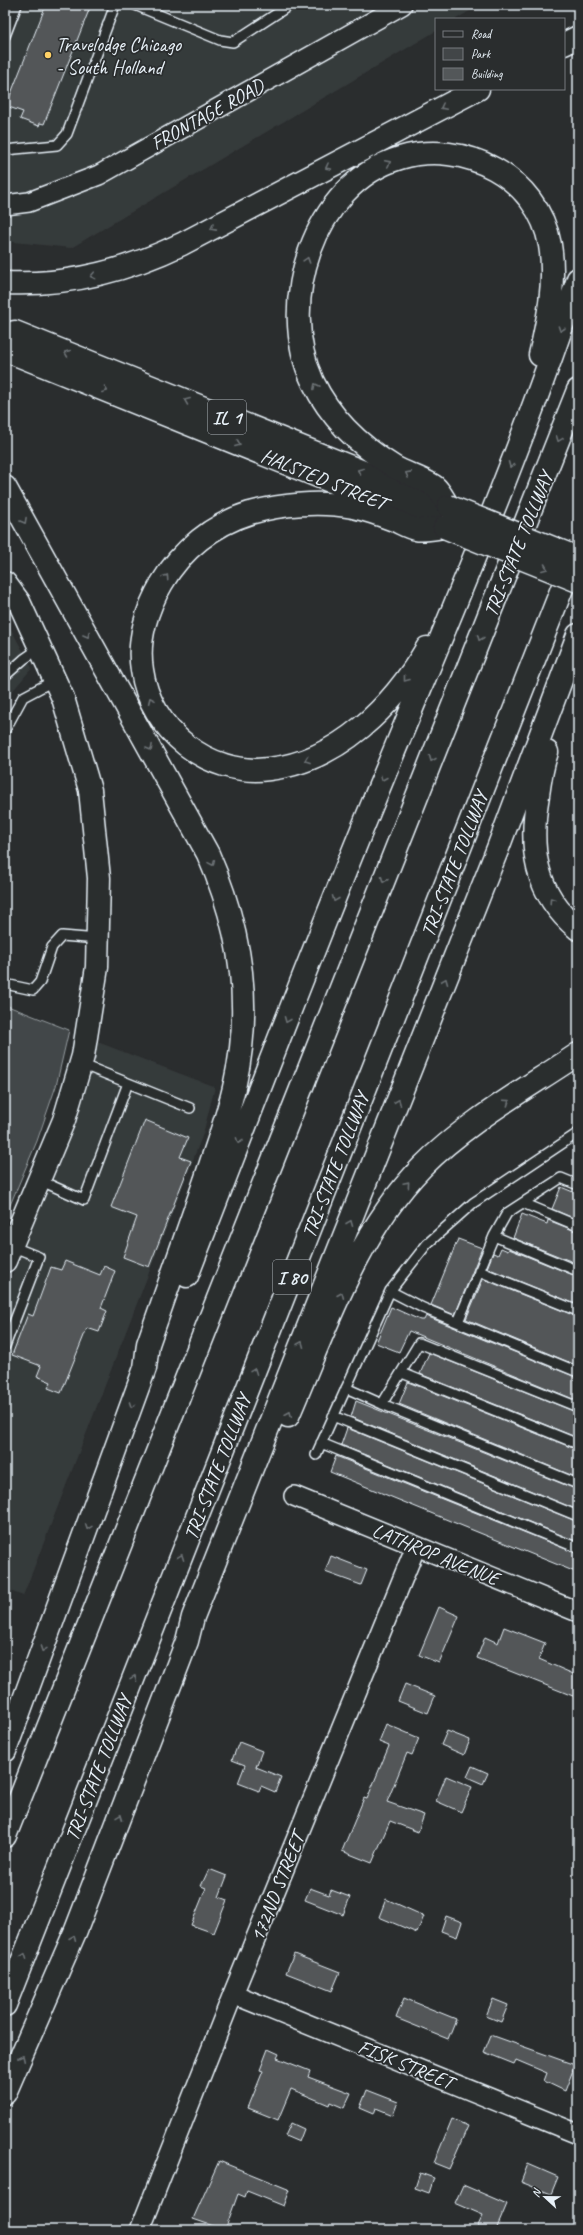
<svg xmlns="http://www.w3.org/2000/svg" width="583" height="2235" font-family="Caveat,sans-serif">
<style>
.built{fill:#363a3b}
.green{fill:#424648;stroke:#959ca0}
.building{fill:#535759;stroke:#e8f1f8}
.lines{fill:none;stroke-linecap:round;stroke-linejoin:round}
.service-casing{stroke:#e8f1f8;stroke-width:12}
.minor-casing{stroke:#e8f1f8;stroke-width:22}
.tertiary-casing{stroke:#e8f1f8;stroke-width:25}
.primary-casing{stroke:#e8f1f8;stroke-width:25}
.motorway-casing{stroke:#e8f1f8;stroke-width:25}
.service{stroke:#2a2d2e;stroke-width:9}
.minor{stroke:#2a2d2e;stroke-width:19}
.tertiary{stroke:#2a2d2e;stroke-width:22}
.primary{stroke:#2a2d2e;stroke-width:22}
.motorway{stroke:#2a2d2e;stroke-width:22}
.primary-bridge-casing{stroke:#e8f1f8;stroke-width:25;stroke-linecap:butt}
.primary-bridge{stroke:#2a2d2e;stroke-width:22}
.oneway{stroke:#6c7275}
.poi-dot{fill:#ffd166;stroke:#2a2d2e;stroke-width:1.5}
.labels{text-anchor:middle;stroke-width:3.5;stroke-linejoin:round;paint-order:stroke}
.shield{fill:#2a2d2e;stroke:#afb6bb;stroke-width:1}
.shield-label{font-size:19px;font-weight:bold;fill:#e8f1f8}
.poi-label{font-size:20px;fill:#e8f1f8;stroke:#2a2d2e;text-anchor:start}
.street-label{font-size:20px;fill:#e8f1f8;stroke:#2a2d2e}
</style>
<rect width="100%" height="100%" fill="#2a2d2e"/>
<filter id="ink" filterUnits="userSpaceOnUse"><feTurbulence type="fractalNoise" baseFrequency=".025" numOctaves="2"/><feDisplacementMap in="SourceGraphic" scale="8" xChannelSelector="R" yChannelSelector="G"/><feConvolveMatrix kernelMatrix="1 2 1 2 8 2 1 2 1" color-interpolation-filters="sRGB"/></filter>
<g filter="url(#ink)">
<path class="built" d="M5,5H480L456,19H436V31L71,248L5,241Z
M5,618L32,668L5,700Z
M95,1041L215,1087L203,1134L23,1596L5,1589V1293L80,1106Z"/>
<path class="green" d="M5,1005L69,1030L56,1086L37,1141L5,1217Z"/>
<path class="building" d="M46,5H91L44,124L40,123L39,126L20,119L23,112L6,106Z
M145,1120L188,1138L180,1157L191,1161L149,1267L123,1257L137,1217L111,1207Z
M561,1187L578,1194V1220L552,1209Z
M522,1214L547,1224L548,1220L578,1232V1264L513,1238Z
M458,1239L482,1248L455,1315L431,1305Z
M501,1248L508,1251L509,1249L578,1277V1305L487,1268L493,1253L498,1255Z
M65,1261L100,1275L104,1266L115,1271L101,1308L107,1311L99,1332L87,1328L61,1393L48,1388L51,1382L37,1376L41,1366L12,1355L28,1314L33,1316L51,1267L61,1270Z
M483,1279L578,1317V1366L466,1319Z
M391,1307L420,1320H424L426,1316L578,1378V1401L409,1331L399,1352L376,1343Z
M429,1353L578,1413V1438L420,1374Z
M408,1382L578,1450V1478L399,1404Z
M356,1401L578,1490V1510L351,1417Z
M347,1428L578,1522V1542L341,1445Z
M336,1456L578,1554V1573L330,1472Z
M331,1556L367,1570L361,1585L325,1572Z
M439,1607L459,1616L439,1663L419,1655Z
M504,1627L545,1643L539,1659L578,1676V1698L477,1658L485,1637L498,1643Z
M405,1684L435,1696L428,1713L398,1701Z
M386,1724L419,1738L412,1755L407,1753L387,1802L424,1815L418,1832L390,1821L372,1863L342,1851L364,1798L367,1799L389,1746L379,1742Z
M447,1731L470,1740L464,1755L441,1745Z
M239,1742L262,1751L256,1767L281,1777L275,1792L261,1786L259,1791L238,1783L245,1765L232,1760Z
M472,1766L488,1773L483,1784L467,1777Z
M446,1776L472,1787L461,1812L436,1801Z
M209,1869L227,1876L219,1897L227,1900L214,1933L191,1925L206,1888L201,1886Z
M310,1888L329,1895L331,1890L350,1897L343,1915L305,1900Z
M386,1899L424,1916L417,1933L379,1917Z
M446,1916L462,1922L457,1937L441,1931Z
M294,1954L340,1972L332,1991L286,1973Z
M404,1998L456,2019L448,2039L396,2018Z
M493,1999L508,2005L501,2022L486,2016Z
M491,2035L575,2065L565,2091L544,2081L547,2073L516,2060L514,2064L484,2052Z
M268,2049L279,2054L277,2058L310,2071L308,2077L351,2093L344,2108L330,2102L329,2105L291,2089L278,2120L248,2108L263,2071L260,2070Z
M367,2090L398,2102L393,2115L376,2108L374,2114L360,2108Z
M452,2119L468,2126L449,2169L434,2163Z
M291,2123L304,2129L299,2142L285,2136Z
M219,2161L290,2190L284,2206L247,2191L245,2197L238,2194L225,2230L193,2219Z
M528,2164L558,2177L551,2194L521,2182Z
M420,2173L434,2178L429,2193L415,2188Z
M463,2185L507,2204L496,2230H476L483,2215L455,2203Z"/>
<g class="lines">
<g class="service-casing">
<path id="service" d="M135,5L220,40L233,42L290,5
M5,36L17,5
M5,150L57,145L67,134L115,5
M5,676L24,659L40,648
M5,730L23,697L55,680
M5,984L33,990L40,982L52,947L62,936L98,939
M128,1083L190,1108
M39,1180L84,1200L128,1083L81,1064
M523,1203L578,1226
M494,1236L578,1271
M479,1271L578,1311
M390,1291L423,1308L578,1372
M458,1322L494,1236L507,1213L561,1178L578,1185
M5,1346L39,1257L11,1246
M402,1373L578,1444
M346,1388L382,1404L419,1343L578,1407
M382,1404L578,1484
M333,1416L578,1516
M321,1443L578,1548
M316,1455L390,1291L427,1244L473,1203L578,1133"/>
</g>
<g class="minor-casing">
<path id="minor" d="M5,205L29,202L99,175L402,5
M294,1496L578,1612
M233,1994L578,2134
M140,2230L233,1994L416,1546"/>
</g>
<g class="tertiary-casing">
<path id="tertiary" d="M5,583L19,602L63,698L90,790L99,878L97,967L83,1056L64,1120L5,1261"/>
</g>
<g class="primary-casing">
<path id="primary" d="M5,334L15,332L448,506
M5,347L10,352L444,527"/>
</g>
<g class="motorway-casing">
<path id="motorway" d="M564,44L578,37
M5,283C68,286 126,271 182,244L478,89
M5,487L208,854C240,927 253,1004 235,1083C228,1117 215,1149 205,1181C186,1236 167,1290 148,1344L145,1368L5,1751
M448,506C444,500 440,491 435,487C429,481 404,473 394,467C360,446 331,419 313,382C276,304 313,184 400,158C464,139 538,177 550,245C556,282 548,320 540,355
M427,648C393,706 339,761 269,769C209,777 150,730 142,670C137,640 147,608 162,583C181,550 214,524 250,513C282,504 320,501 353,507C367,510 381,515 394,520C401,523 409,528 416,529C424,531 436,528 444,527
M547,752C542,766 540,780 538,795C529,847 534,893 578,929
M187,1276C249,1117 309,958 374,800C445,627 520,456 578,279
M288,1416C325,1331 355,1236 422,1167C465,1123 526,1089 578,1054
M5,1836L578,390
M5,2005L574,558
M5,2093L76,1930L187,1641L193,1617L498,848L578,635"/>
</g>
<use href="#service" class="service"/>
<use href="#minor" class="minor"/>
<use href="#tertiary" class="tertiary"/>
<use href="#primary" class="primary"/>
<use href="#motorway" class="motorway"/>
<g class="primary-bridge-casing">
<path id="primary-bridge" d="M448,506L578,558
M444,527L578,581"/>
</g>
<use href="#primary-bridge" class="primary-bridge"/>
</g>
<defs><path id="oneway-chevron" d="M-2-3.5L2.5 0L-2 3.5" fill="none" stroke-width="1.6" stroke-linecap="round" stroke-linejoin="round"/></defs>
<g class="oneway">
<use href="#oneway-chevron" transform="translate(443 107) rotate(153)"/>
<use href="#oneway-chevron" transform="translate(388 163) rotate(-26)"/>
<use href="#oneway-chevron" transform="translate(328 167) rotate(152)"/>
<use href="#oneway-chevron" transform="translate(213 228) rotate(152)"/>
<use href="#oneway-chevron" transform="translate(307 260) rotate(-72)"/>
<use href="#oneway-chevron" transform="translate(93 276) rotate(168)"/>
<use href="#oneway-chevron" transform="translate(561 329) rotate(109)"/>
<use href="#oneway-chevron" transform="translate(67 353) rotate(-158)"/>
<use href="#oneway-chevron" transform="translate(316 386) rotate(-117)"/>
<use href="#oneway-chevron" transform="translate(105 390) rotate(22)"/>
<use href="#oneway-chevron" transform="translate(187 401) rotate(-158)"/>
<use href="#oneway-chevron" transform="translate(559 439) rotate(111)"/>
<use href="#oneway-chevron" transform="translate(238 444) rotate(22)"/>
<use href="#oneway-chevron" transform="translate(511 465) rotate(112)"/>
<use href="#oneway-chevron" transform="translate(360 471) rotate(-158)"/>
<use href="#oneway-chevron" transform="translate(408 474) rotate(-152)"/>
<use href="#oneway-chevron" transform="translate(24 521) rotate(61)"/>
<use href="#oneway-chevron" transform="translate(545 568) rotate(22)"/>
<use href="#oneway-chevron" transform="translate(166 577) rotate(-56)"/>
<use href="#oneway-chevron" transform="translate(87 635) rotate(61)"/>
<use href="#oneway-chevron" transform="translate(480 638) rotate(112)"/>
<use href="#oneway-chevron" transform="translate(406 679) rotate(128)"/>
<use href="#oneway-chevron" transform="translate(151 700) rotate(-114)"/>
<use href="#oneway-chevron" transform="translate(150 748) rotate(61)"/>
<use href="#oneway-chevron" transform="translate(432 759) rotate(112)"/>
<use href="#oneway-chevron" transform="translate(307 760) rotate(160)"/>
<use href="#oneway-chevron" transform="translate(383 778) rotate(113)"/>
<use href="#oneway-chevron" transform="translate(212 863) rotate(66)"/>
<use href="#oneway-chevron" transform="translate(384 880) rotate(112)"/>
<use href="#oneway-chevron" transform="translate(335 899) rotate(112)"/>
<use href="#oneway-chevron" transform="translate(552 900) rotate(-124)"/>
<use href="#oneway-chevron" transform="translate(445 981) rotate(-68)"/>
<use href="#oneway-chevron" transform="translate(287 1020) rotate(112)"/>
<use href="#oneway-chevron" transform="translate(398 1102) rotate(-68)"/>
<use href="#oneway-chevron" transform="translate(507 1102) rotate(-34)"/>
<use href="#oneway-chevron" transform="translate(239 1141) rotate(111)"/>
<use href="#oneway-chevron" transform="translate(407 1184) rotate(-49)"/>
<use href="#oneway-chevron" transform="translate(350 1223) rotate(-68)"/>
<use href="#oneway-chevron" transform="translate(341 1295) rotate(-67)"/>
<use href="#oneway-chevron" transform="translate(301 1344) rotate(-68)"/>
<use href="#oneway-chevron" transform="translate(254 1371) rotate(-69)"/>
<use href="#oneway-chevron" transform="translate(132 1405) rotate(110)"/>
<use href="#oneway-chevron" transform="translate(289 1414) rotate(-67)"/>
<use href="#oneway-chevron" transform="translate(88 1527) rotate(110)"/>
<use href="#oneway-chevron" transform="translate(181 1557) rotate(-69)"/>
<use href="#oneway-chevron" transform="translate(43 1649) rotate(110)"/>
<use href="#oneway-chevron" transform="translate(134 1678) rotate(-69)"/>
<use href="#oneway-chevron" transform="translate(120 1817) rotate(-69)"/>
<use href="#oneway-chevron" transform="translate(73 1938) rotate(-67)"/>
<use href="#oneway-chevron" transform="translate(24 1956) rotate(-69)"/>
<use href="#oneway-chevron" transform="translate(22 2058) rotate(-65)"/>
</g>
</g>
<circle class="poi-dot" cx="48" cy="55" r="4"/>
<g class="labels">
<g class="shield">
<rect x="208" y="400" width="38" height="34" rx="3"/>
<rect x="273" y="1260" width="38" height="34" rx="3"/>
</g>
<g class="shield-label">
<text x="227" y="424">IL 1</text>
<text x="292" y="1284">I 80</text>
</g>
<g class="poi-label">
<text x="56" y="51">Travelodge Chicago<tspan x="56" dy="23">- South Holland</tspan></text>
</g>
<g class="street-label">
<text transform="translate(207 114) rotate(-29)" y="7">FRONTAGE ROAD</text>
<text transform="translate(324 479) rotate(22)" y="7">HALSTED STREET</text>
<text transform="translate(518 544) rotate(-68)" y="7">TRI-STATE TOLLWAY</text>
<text transform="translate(454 864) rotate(-69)" y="7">TRI-STATE TOLLWAY</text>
<text transform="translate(335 1165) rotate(-69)" y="7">TRI-STATE TOLLWAY</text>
<text transform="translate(217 1467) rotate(-69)" y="7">TRI-STATE TOLLWAY</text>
<text transform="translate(436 1554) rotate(22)" y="7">LATHROP AVENUE</text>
<text transform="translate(98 1768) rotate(-69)" y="7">TRI-STATE TOLLWAY</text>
<text transform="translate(277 1887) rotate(-68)" y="7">172ND STREET</text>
<text transform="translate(406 2064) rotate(22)" y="7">FISK STREET</text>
</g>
</g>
<rect width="583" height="2235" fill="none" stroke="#2a2d2e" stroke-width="20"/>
<rect x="10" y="10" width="563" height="2215" fill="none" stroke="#e8f1f8" stroke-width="1.5" filter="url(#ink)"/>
<rect x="435" y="18" width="130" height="72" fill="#2a2d2e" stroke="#767b7f"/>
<rect x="443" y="31" width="20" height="6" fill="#2a2d2e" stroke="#767b7f"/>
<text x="471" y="38" font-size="12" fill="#e8f1f8">Road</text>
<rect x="443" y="48" width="20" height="12" fill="#424648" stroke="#767b7f"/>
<text x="471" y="58" font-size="12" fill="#e8f1f8">Park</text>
<rect x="443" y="68" width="20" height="12" fill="#535759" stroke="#767b7f"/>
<text x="471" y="78" font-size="12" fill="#e8f1f8">Building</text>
<g transform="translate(545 2197) rotate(292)" stroke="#2a2d2e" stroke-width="3" paint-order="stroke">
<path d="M0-3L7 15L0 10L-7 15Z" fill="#e8f1f8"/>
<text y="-6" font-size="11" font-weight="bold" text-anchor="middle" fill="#e8f1f8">N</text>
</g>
</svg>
